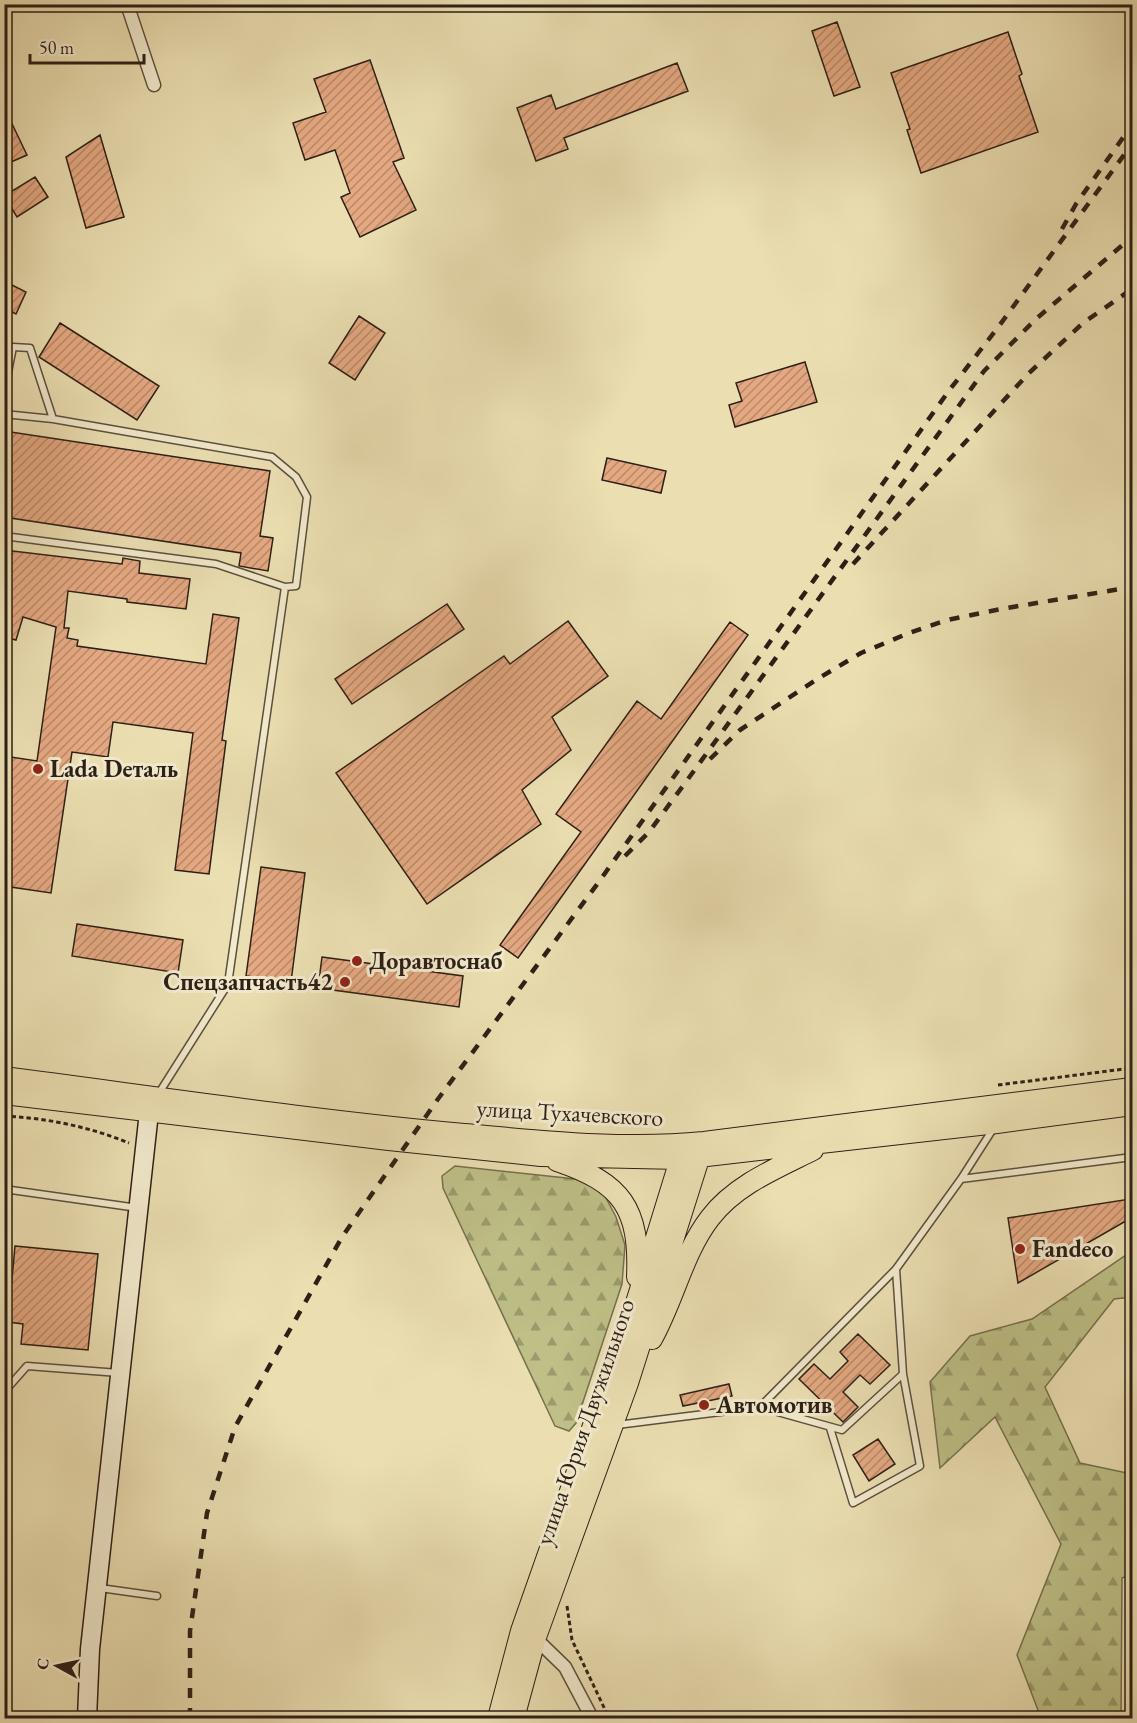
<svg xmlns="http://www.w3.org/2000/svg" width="1137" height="1723" font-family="'EB Garamond',serif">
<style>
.forest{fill:url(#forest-firs);stroke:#76704e;stroke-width:1.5}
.building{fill:url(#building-hatch);stroke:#2d1f16;stroke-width:1.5}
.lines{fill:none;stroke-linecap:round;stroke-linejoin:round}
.lane-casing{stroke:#5c4f3d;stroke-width:9}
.street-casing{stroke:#5c4f3d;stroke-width:15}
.secondary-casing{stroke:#2d1f16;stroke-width:21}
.primary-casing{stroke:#2d1f16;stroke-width:22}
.path{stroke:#2d1f16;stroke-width:3;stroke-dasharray:4.5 3;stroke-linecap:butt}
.lane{stroke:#f2eacd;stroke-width:6}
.street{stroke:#f2eacd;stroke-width:12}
.secondary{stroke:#f2eacd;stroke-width:18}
.primary{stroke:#ebdfb2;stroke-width:20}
.rail{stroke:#2d1f16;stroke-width:4.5;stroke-dasharray:10 10;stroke-linecap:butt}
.poi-dot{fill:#8f2418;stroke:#f2eacd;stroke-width:2}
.labels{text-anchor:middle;stroke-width:6;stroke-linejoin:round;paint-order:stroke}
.poi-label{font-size:24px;font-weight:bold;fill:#2d1f16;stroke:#f2eacd;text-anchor:start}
.street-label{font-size:24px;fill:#2d1f16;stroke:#f2eacd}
</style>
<defs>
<pattern id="forest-firs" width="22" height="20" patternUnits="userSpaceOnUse" patternTransform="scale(1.5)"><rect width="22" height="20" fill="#bec087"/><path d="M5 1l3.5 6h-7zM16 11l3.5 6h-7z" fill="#9b9b6d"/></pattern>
<pattern id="building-hatch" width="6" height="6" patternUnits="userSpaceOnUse" patternTransform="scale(1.5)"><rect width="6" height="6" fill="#e5a982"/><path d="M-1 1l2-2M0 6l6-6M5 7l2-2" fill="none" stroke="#ba8969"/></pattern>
</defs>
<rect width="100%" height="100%" fill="#ebdfb2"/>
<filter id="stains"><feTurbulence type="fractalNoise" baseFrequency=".00333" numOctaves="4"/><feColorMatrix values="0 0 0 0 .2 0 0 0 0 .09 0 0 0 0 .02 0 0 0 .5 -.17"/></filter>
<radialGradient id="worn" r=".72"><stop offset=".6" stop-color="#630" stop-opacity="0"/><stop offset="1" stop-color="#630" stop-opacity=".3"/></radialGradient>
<path class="forest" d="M455,1166L585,1180L604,1194L616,1217L625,1245L622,1284L576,1423L569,1431L555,1426L443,1188L442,1176Z
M1132,1251V1297L1114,1299L1045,1387L1080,1463L1132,1474V1574L1122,1578L1121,1718H1041L1017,1655L1061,1544L995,1417L940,1468L930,1382L970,1336L1032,1319Z"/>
<path class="building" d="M837,22L860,87L834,96L812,31Z
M1008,32L1022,74L1019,76L1038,132L921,173L907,130L910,129L891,73Z
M370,60L404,158L393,162L416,210L360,237L341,197L350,193L335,150L305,160L293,123L326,112L314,79Z
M677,63L688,91L564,138L568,149L536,161L517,108L551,95L556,109Z
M4,107L27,155L4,165Z
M100,135L124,217L86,228L66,157Z
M35,177L48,197L17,217L4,196Z
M4,281L26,292L16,314L4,308Z
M359,316L385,333L355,380L329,363Z
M60,323L159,386L137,420L39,357Z
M805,362L817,402L735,427L729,405L742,401L736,383Z
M4,431L270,471L260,536L273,538L268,571L239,566L241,553L4,517Z
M607,458L666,471L661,493L602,480Z
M4,550L122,564L123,558L140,561L139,573L190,579L186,609L127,602V599L68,591L64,628H69L67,638L78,640L77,646L206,664L213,614L239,618L222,740L226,741L209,874L175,870L193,733L113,722L108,757L72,752L51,893L4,886V800L11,757L37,761L56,627L23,617L16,640L4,637Z
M447,604L464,629L352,704L335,679Z
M568,621L608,676L552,717L571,750L522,790L541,824L427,904L336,773L504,656L510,664Z
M730,622L748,635L518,958L500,945L581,832L556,814L637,701L661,719Z
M261,867L305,873L291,982L246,976Z
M77,924L183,940L178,973L72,956Z
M322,957L463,976L459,1007L318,988Z
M1130,1199L1131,1218L1018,1283L1008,1218Z
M15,1246L98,1254L88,1350L21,1344L23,1324L8,1322Z
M858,1334L890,1365L870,1384L860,1375L843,1392L858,1407L843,1422L799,1379L814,1364L830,1379L848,1361L840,1352Z
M729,1384L732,1396L683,1406L680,1395Z
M878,1439L895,1464L869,1481L853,1455Z"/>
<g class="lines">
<g class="lane-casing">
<path id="lane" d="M4,392L13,347L30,348L53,419
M4,414L53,419L272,457L296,477L307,497L296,586L285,587L216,564L4,536
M159,1093L228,984L285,587
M961,1179L1132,1157
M4,1189L138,1208
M4,1392L27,1366L119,1373
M760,1407L842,1430L903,1374L896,1269
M617,1425L760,1407L896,1269L961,1179L993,1129
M830,1428L853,1503L920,1466L903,1374
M100,1588L157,1596"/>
</g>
<g class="street-casing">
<path id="street" d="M127,4L154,85
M533,1636L565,1667L592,1718"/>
</g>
<g class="secondary-casing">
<path id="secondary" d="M87,1718L90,1649L149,1112"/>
</g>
<g class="primary-casing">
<path id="primary" d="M4,1077C158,1097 311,1120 464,1134C543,1141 625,1150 704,1142L1132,1088
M4,1094L389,1140L541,1156L681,1159L997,1123L1132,1105
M557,1161C622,1183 640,1208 637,1277
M652,1339C674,1300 683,1253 710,1218C735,1185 777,1168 813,1150
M498,1718L521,1631L635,1306L684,1147
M514,1718L536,1637L628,1383L703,1146"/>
</g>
<path class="path" d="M998,1085L1132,1068
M4,1116C47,1118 90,1127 129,1143
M567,1606L572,1640L609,1718"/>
<use href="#lane" class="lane"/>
<use href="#street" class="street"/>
<use href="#secondary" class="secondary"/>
<use href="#primary" class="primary"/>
<path class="rail" d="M1062,229L1076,204L1132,125
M853,564L1029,373L1083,323L1132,289
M710,759L740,730L819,678L861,653L909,633L947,620L1001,609L1132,587
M625,856L649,832L688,779L984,371L1036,319L1132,237
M190,1718V1631L207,1513L235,1427L342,1237L438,1099L598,883L948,392L999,326L1132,144"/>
</g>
<g class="poi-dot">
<circle cx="38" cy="769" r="6"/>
<circle cx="357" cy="961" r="6"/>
<circle cx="345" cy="982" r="6"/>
<circle cx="1020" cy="1249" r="6"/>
<circle cx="704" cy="1405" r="6"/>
</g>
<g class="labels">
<g class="poi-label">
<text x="50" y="777">Lada Dеталь</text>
<text x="369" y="969">Доравтоснаб</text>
<text x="333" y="990" text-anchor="end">Спецзапчасть42</text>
<text x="1032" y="1257">Fandeco</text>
<text x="716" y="1413">Автомотив</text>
</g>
<g class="street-label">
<text transform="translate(570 1113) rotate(3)" y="8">улица Тухачевского</text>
<text transform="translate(585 1422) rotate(-71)" y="8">улица Юрия Двужильного</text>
</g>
</g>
<rect width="1137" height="1723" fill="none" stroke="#ebdfb2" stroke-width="24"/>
<rect x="6" y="6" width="1125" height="1711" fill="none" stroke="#2d1f16" stroke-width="3"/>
<rect x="12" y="12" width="1113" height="1699" fill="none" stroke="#2d1f16" stroke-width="1.5"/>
<g transform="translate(57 1666) rotate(278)" stroke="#f2eacd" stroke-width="4.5" paint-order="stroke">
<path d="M0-4.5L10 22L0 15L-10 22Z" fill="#2d1f16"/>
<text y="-9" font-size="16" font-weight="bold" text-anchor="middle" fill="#2d1f16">С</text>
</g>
<path d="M30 54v9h114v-9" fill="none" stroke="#2d1f16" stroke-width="3"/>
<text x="39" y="54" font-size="18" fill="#2d1f16" stroke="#f2eacd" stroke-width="4.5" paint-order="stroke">50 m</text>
<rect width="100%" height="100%" filter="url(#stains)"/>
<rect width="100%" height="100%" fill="url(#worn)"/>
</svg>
